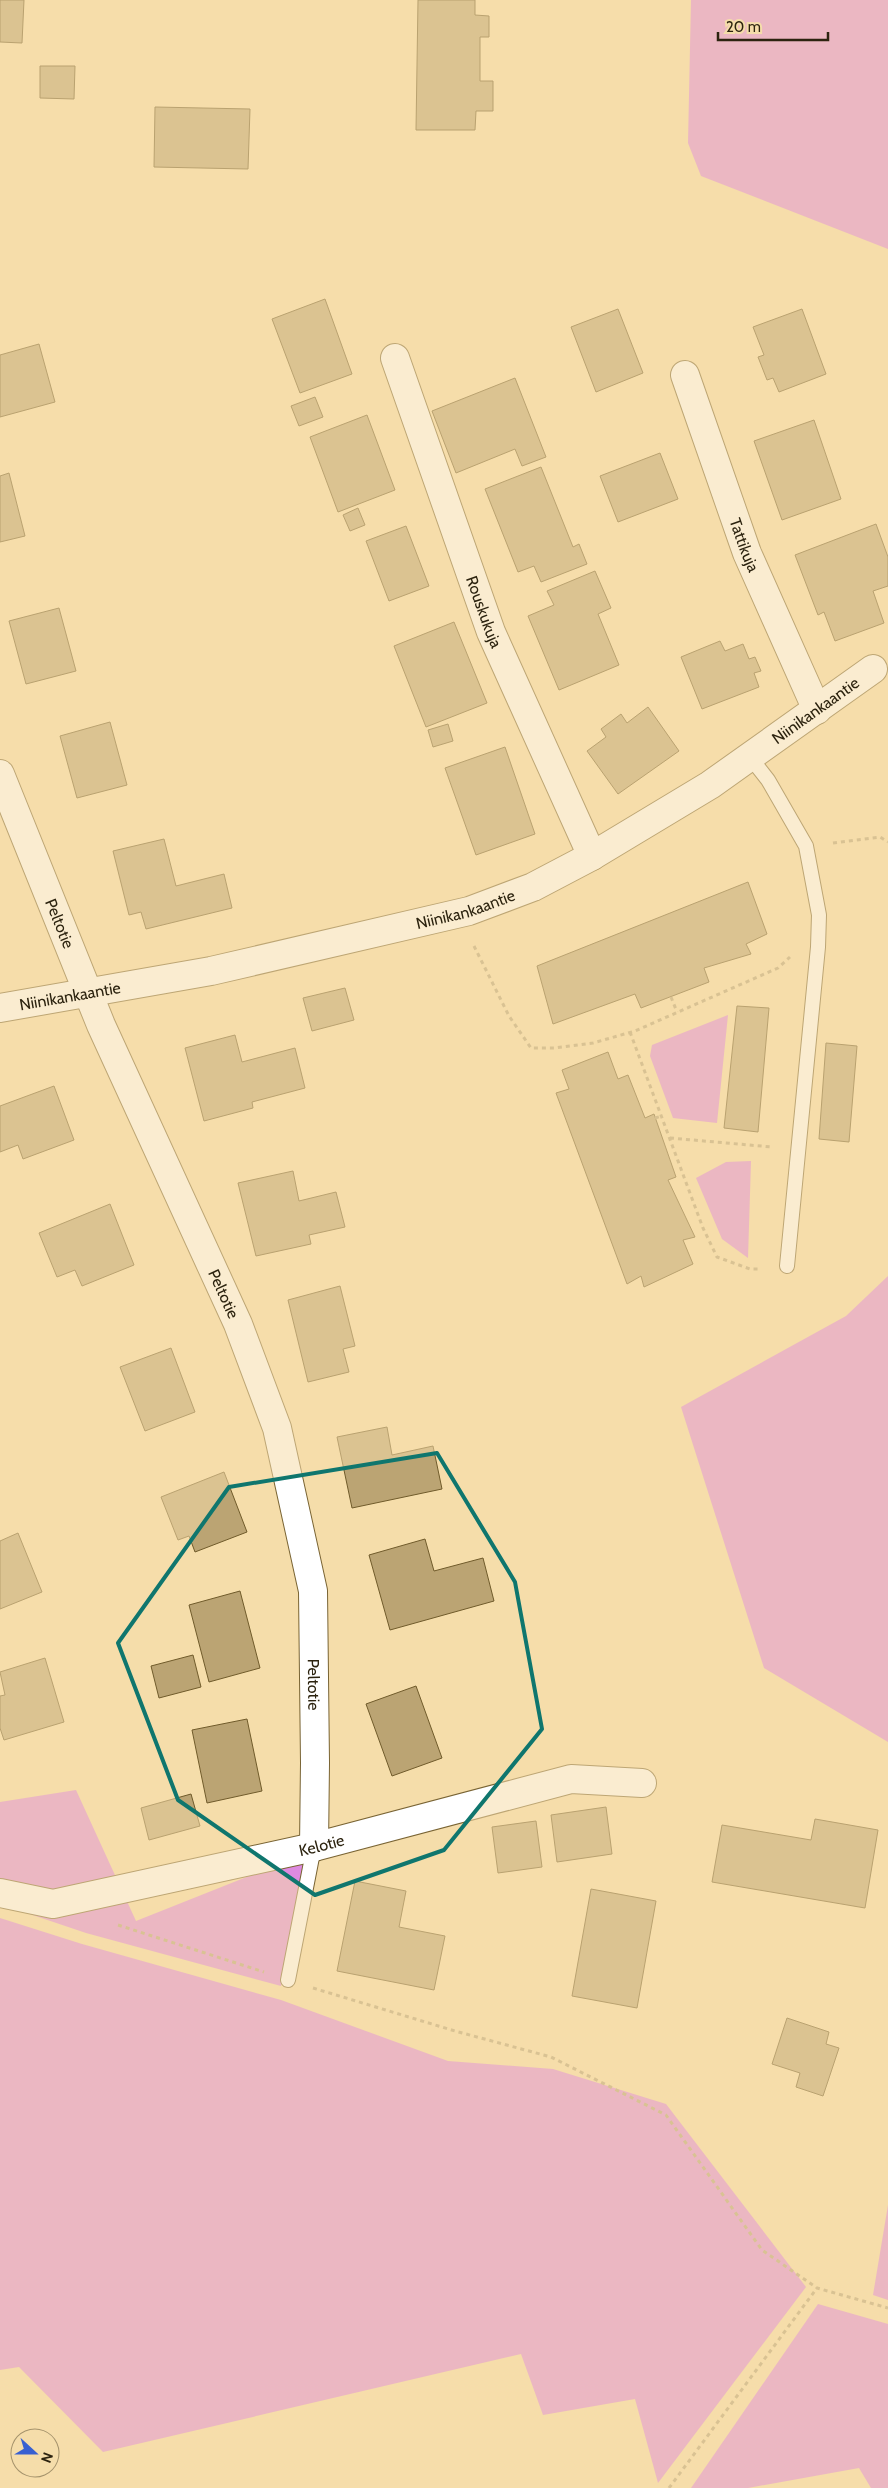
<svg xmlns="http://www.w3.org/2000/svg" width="888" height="2488" font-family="Cabin,sans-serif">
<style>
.green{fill:#de8ae0}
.building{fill:#bba473;stroke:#705b2b}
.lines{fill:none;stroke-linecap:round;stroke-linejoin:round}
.lane-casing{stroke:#796434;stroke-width:16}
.street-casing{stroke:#796434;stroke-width:30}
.path{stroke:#b6a379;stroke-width:3;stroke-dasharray:4 4;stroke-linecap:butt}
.lane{stroke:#fff;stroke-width:14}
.street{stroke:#fff;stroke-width:28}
.marked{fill:none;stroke:#0f766e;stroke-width:4;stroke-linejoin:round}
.labels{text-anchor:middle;stroke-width:4;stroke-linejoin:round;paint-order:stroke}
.street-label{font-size:16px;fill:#2c230f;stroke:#f5ddaa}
</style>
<rect width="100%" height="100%" fill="#f5ddaa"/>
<path class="green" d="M691,0H888V249L701,176L688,143Z
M728,1015L717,1123L673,1118L650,1056L652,1045Z
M751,1161L748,1258L722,1239L696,1178L726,1162Z
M888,1276V1742L764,1668L681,1407L846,1316Z
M76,1790L136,1921L307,1853L281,1986L86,1933L0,1904V1802Z
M0,1918L82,1944L281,2000L448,2061L553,2069L666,2104L806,2287L658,2483L635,2399L543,2415L521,2354L103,2452L19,2367L0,2370Z
M888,2205V2300L873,2295Z
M818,2304L888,2324V2488H871L859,2468L748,2488H691Z"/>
<path class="building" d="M0,0H24L22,43L0,42Z
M418,0H475V15L489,16V37H480V81H493V111H476L475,130H416Z
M40,66H75L74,99L40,98Z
M155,107L250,109L248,169L154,167Z
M325,299L352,374L300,393L272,319Z
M618,309L643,373L596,392L571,327Z
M802,309L826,374L779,392L773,378L767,380L758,357L764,355L753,327Z
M39,344L55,402L0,417V355Z
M515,378L546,457L522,466L515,449L456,473L432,411Z
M315,397L323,417L299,426L291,406Z
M367,415L395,490L338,512L310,437Z
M814,420L841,499L782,520L754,441Z
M660,453L678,499L618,522L600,476Z
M541,467L573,547L579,544L587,564L541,582L534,566L518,572L485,489Z
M9,473L25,536L0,542V476Z
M358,508L365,525L350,531L343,515Z
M876,524L888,557V586L873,591L884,623L835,641L824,612L818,615L795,555Z
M406,526L429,586L389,601L366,541Z
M595,571L611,608L598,614L619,665L559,690L528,616L554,605L547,591Z
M59,608L76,671L26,684L9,621Z
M454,622L487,703L426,727L394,646Z
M720,641L725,651L743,644L749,659L755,657L761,671L754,673L759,687L702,709L681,657Z
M648,707L679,751L618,794L587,751L606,737L601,729L621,714L627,723Z
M110,722L127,785L77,798L60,736Z
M448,724L453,741L433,747L428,730Z
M505,747L535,834L476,855L445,768Z
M164,839L176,886L224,874L232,908L146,929L141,912L129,915L113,851Z
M748,882L767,934L746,944L751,954L704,968L709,982L641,1008L635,994L553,1024L537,966Z
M345,988L354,1020L312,1031L303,998Z
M737,1006L769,1008L758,1132L724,1128Z
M235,1035L242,1062L295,1048L305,1088L252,1102L253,1108L204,1121L185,1048Z
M826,1043L857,1046L849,1142L819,1139Z
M608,1052L618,1079L628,1075L645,1118L654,1114L676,1177L668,1180L695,1237L683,1240L693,1264L644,1287L641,1276L627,1284L556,1093L569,1089L562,1070Z
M54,1086L74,1140L23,1159L18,1145L0,1152V1106Z
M293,1171L299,1201L336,1192L345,1227L309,1235L311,1244L256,1256L238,1183Z
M110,1204L134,1265L82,1286L75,1270L57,1277L39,1233Z
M340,1286L355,1346L343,1349L349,1372L308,1382L288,1300Z
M171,1348L195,1412L145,1431L120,1367Z
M387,1427L392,1455L433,1446L442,1489L352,1508L337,1437Z
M224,1472L247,1532L195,1552L189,1536L178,1540L161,1497Z
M18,1533L42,1592L0,1609V1541Z
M425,1539L434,1571L483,1558L494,1601L390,1630L369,1555Z
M240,1591L260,1668L209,1682L189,1605Z
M193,1655L201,1687L159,1698L151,1666Z
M45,1658L64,1722L4,1740L0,1728V1696L5,1695L0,1672Z
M416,1686L442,1758L392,1776L366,1704Z
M247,1719L262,1791L207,1803L192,1730Z
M191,1794L200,1826L149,1840L141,1808Z
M606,1807L612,1854L557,1862L551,1815Z
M815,1819L878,1830L865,1908L712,1882L722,1825L811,1840Z
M536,1821L542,1867L498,1873L492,1827Z
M355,1881L406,1891L399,1927L445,1936L434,1990L337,1971Z
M591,1889L656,1901L637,2008L572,1996Z
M787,2018L829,2032L826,2044L839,2048L823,2096L796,2087L800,2073L772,2064Z"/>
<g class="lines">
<g class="lane-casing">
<path id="lane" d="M750,757L768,780L806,846L819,915L818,947L787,1266
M288,1980L314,1847"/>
</g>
<g class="street-casing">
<g id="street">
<path id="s1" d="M395,358L491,632L592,856"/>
<path id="s2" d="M685,375L747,553L817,710"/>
<path id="s3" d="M0,774L101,1025L238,1324L277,1428L313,1591L315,1763L314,1847"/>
<path id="s4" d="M0,1008L211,971L469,911L533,887L592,856L710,785L873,669"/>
<path id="s5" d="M0,1893L53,1904L314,1847L571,1779L642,1783"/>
</g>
</g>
<path class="path" d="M833,843L880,837L888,842
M474,946L509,1016L531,1048H554L593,1043L635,1031L778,968L790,957
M671,997L677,1012
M630,1032L703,1228L717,1257L750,1269H761
M655,1118L662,1116
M670,1138L772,1147
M118,1925L264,1972
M313,1988L455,2031L551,2057L666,2115L762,2250L817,2288L888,2308
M669,2488L817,2288"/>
<use href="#lane" class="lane"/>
<use href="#street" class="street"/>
</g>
<path d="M0 0H888V2488H0ZM437,1453L515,1582L542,1729L444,1850L315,1895L178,1800L118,1643L229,1487Z" fill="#f5ddaa" fill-opacity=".55" fill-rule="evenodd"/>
<path class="marked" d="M437,1453L515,1582L542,1729L444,1850L315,1895L178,1800L118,1643L229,1487Z"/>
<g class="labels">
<g class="street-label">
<text dy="6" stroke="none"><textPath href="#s2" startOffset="180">Tattikuja</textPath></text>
<text dy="6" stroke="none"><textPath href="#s1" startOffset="269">Rouskukuja</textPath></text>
<text dy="6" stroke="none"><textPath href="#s4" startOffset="881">Niinikankaantie</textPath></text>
<text dy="6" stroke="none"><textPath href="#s4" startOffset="476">Niinikankaantie</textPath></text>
<text dy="6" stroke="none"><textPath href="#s3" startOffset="161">Peltotie</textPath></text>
<text dy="6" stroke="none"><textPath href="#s4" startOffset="71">Niinikankaantie</textPath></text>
<text dy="6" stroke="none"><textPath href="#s3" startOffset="566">Peltotie</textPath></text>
<text dy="6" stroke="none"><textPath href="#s3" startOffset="971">Peltotie</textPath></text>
<text dy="6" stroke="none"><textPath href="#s5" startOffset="329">Kelotie</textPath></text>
</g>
</g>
<g transform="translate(35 2453) rotate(111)"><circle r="24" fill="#f5ddaa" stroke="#a5936c"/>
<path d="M0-4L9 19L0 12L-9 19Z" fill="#3860d1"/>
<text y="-8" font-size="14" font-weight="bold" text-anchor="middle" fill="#2c230f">N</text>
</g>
<path d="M718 32v8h110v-8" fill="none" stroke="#2c230f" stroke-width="2.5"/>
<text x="726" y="32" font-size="15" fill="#2c230f" stroke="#f5ddaa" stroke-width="4" paint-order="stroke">20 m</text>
</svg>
